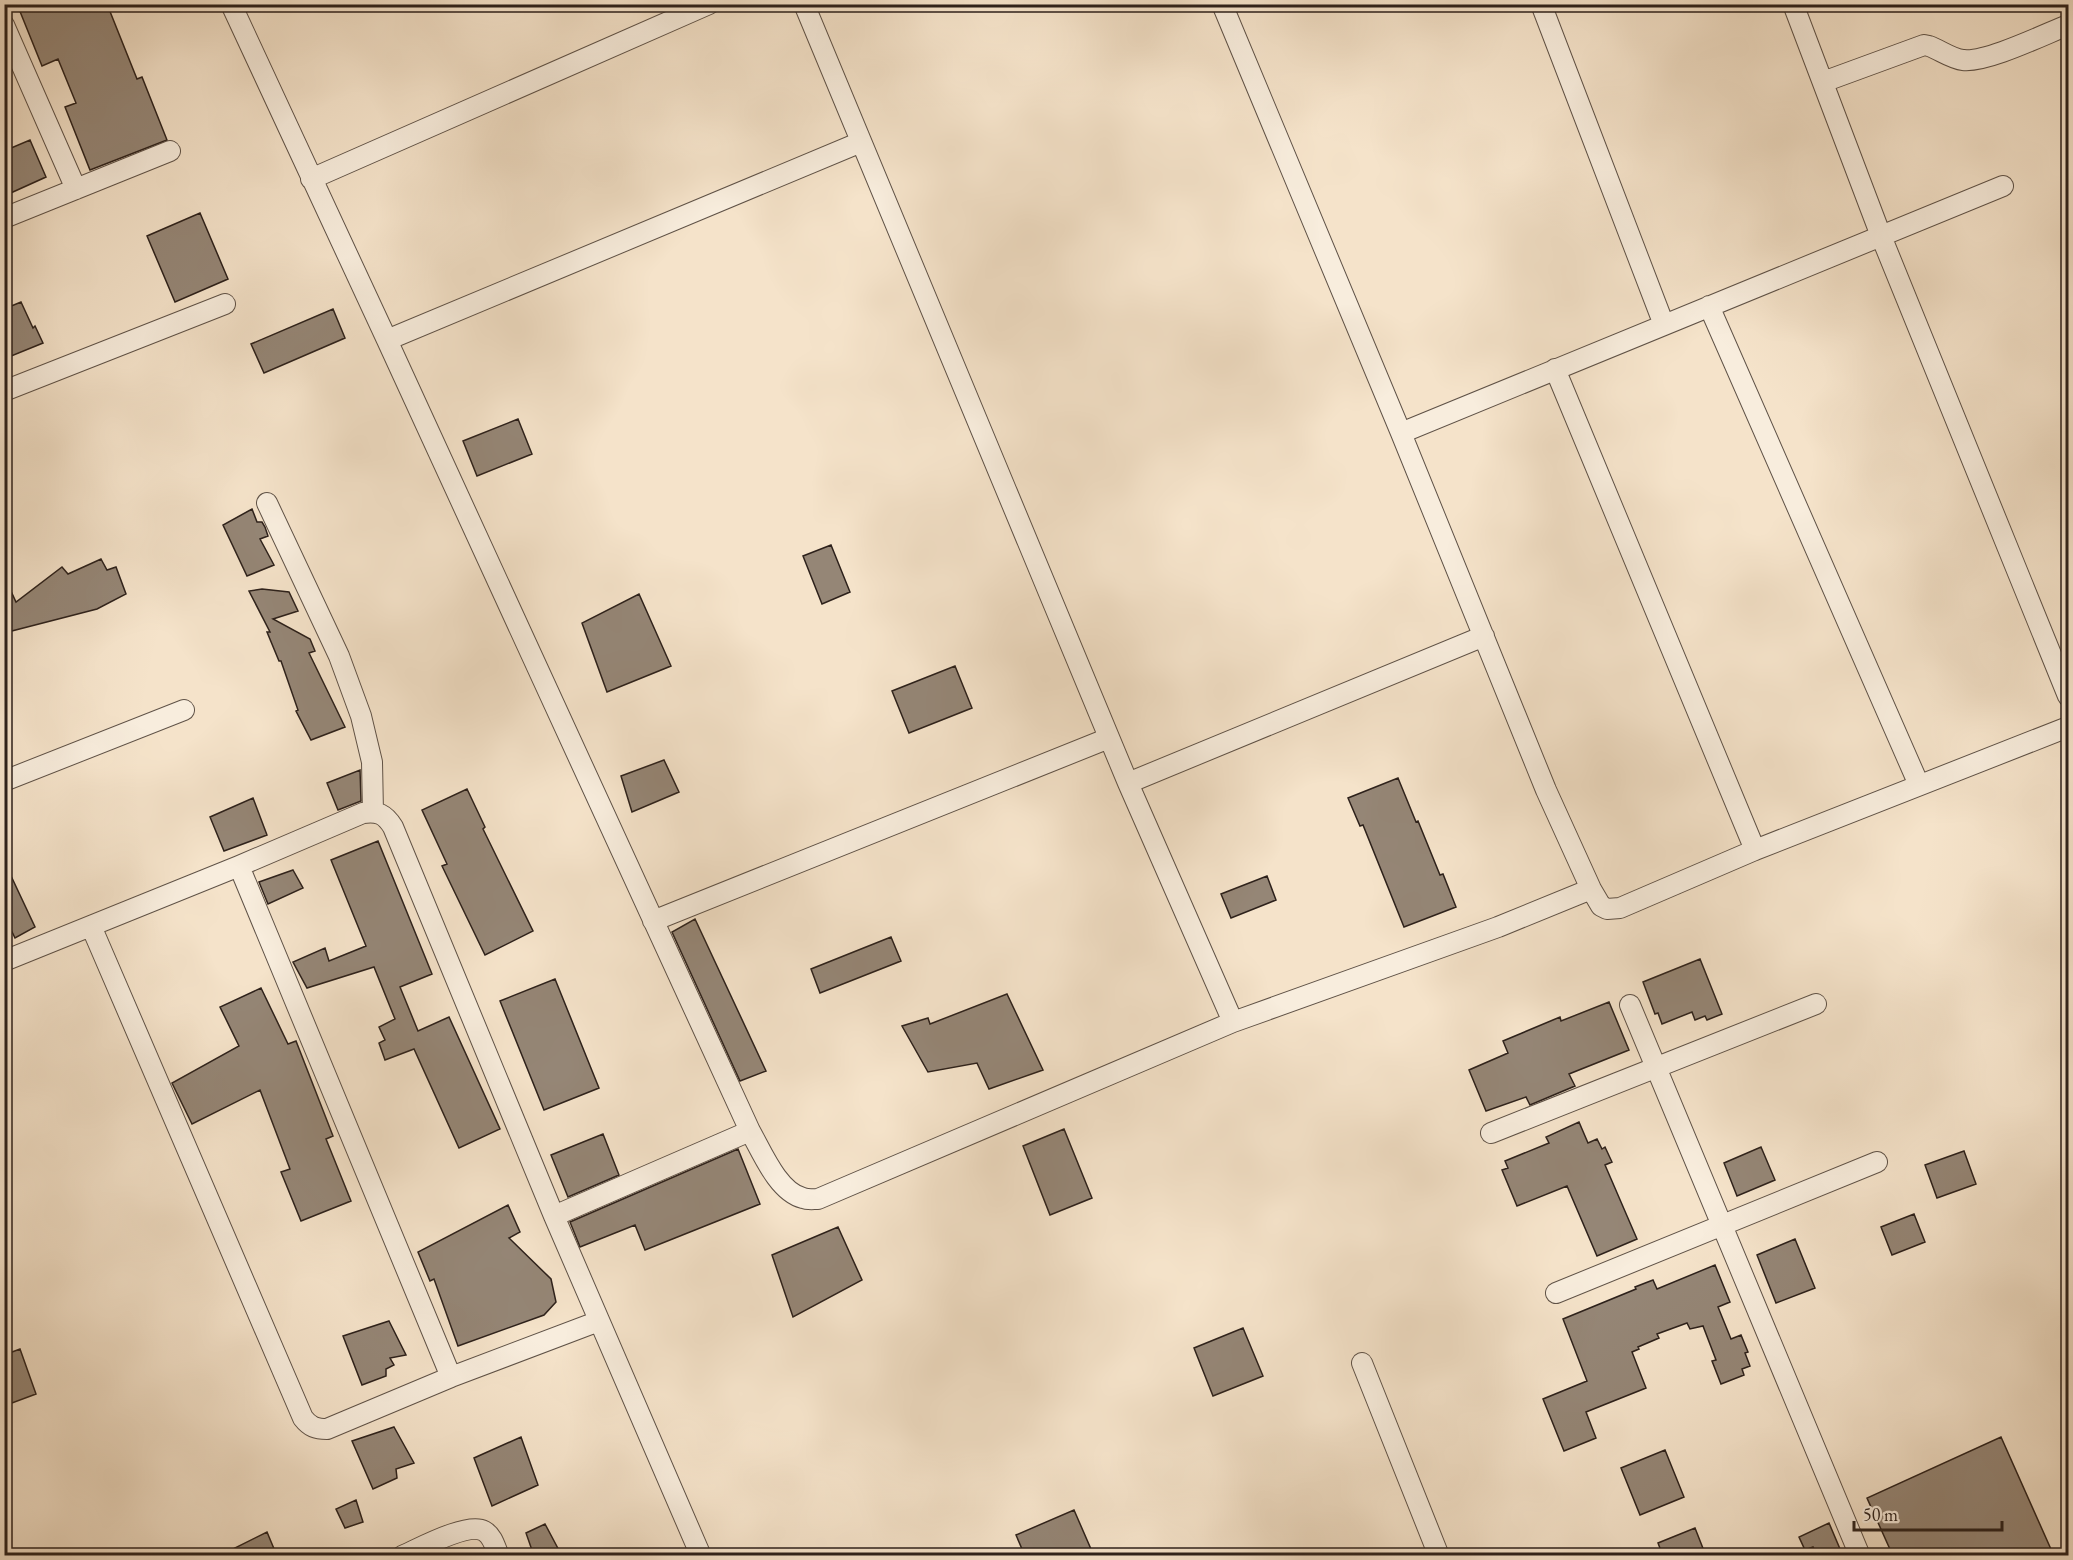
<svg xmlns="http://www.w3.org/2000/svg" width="2073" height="1560" font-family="'EB Garamond',serif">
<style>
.building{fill:#958676;stroke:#2d211b;stroke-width:1.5}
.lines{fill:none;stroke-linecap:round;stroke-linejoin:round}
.street-casing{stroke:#5f5247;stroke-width:22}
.street{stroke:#f8eddd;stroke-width:20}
</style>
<rect width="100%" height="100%" fill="#f5e3ca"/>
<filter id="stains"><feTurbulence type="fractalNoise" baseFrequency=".00333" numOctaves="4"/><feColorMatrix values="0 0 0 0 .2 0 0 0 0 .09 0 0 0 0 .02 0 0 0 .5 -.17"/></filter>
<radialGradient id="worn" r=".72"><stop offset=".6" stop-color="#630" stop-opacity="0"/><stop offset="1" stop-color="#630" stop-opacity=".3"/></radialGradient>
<path class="building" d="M17,4H107L137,79L142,77L167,140L90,170L65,107L76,103L58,59L42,66Z
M30,140L46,177L4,196V151Z
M200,213L228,279L175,302L147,236Z
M21,302L33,328L35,326L43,343L4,359V309Z
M333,309L345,338L264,373L251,344Z
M518,419L532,454L477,476L463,441Z
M252,509L257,522H262L265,527L268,536L260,539L274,565L247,576L223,525Z
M831,545L850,592L822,604L803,556Z
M101,559L107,570L116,567L126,594L97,609L4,633V576L16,602L62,567L68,574Z
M262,589L289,592L298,611L273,619L310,639L315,651L309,653L345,727L311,740L296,711L298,710L281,661H279L267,632H270L249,591Z
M639,594L671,666L607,692L582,623Z
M955,666L972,708L909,733L892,691Z
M664,760L679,792L632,812L621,776Z
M360,770L361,801L338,810L327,783Z
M1398,778L1416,822L1418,821L1440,875L1443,874L1456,907L1404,927L1363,825L1360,826L1348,798Z
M467,789L485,827L483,829L533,931L485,955L442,866L447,864L422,810Z
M253,798L267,835L224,851L210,817Z
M378,841L432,974L400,987L418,1031L449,1017L500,1129L459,1148L414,1049L385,1060L379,1043L385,1040L379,1027L395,1019L374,967L307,988L293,962L325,948L329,961L366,946L331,860Z
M4,861L35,927L15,938L4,915Z
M293,870L303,888L268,904L259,882Z
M1267,876L1276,900L1231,918L1221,894Z
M695,919L766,1071L740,1081L672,932Z
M891,937L901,961L820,993L811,969Z
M1700,959L1722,1014L1707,1020L1705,1016L1695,1020L1692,1012L1662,1024L1658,1013L1655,1014L1643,982Z
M555,979L599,1088L544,1110L500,1001Z
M261,988L288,1044L296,1041L333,1136L326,1139L351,1201L301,1221L281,1172L290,1169L260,1090L192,1124L172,1083L239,1046L220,1007Z
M1007,994L1043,1070L989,1089L977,1063L928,1072L902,1026L928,1018L930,1024Z
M1609,1002L1629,1050L1569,1074L1575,1086L1530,1105L1526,1097L1486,1111L1469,1070L1508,1053L1503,1041L1560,1017L1561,1021Z
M1579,1122L1588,1143L1597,1139L1602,1149L1605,1147L1612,1162L1605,1165L1637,1239L1597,1256L1567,1186L1517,1206L1502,1170L1508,1168L1505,1161L1549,1143L1546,1137Z
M1064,1129L1092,1198L1050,1215L1023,1146Z
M603,1134L619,1175L568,1197L551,1155Z
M1761,1147L1775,1180L1737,1196L1724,1163Z
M738,1149L760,1204L645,1250L635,1225L580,1247L570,1222Z
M1964,1151L1976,1184L1937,1198L1925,1165Z
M508,1205L520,1232L509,1238L551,1279L556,1302L544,1315L458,1346L434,1279L430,1281L418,1252Z
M1914,1214L1925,1242L1892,1255L1881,1227Z
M838,1227L862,1280L793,1317L772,1255Z
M1795,1239L1815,1288L1776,1303L1757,1255Z
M1715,1265L1730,1302L1718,1307L1731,1339L1741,1335L1748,1352L1745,1353L1750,1366L1742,1369L1744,1375L1721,1384L1712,1361L1716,1360L1703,1326L1690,1329L1687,1323L1657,1334L1659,1338L1638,1347L1639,1349L1632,1352L1646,1388L1586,1412L1596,1438L1564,1451L1543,1399L1587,1381L1563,1319L1636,1289L1635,1287L1653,1280L1657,1289Z
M389,1321L406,1355L390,1358L394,1365L386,1369V1376L362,1385L343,1336Z
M1243,1328L1263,1376L1213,1396L1194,1348Z
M20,1349L36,1394L4,1406V1355Z
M394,1427L414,1463L396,1469L397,1478L373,1489L352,1441Z
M521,1437L538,1485L492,1506L474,1458Z
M2001,1437L2054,1556H1893L1867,1498Z
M1665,1450L1684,1497L1640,1515L1621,1468Z
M356,1500L363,1522L345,1528L336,1509Z
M1074,1510L1094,1556H1025L1016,1535Z
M1829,1523L1843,1556H1817L1813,1547L1805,1550L1799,1537Z
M545,1524L562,1556H534L526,1533Z
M1695,1528L1706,1556H1663L1658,1543Z
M267,1532L277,1556H219Z"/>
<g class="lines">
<g class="street-casing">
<path id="street" d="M231,4L387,340L750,1131C762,1152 778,1192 803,1198C808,1200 813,1199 818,1199L1233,1022L1498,927L1591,889
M804,4L1128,783L1233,1022
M1222,4L1401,433L1546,790L1591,889L1601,906L1607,909L1620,908L1755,850L2068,727
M1541,4L1664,325
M1793,4L1881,236L2068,696
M4,25L76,189
M1823,82L1924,45L1929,46C1940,50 1952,59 1963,60C1986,63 2045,34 2068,25
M311,179L709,4
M4,218L170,151
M1709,306L1919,785
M387,340L861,142
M1555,369L1755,850
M4,391L225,304
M1401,433L2003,186
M267,503L339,656L361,716L372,762L373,812
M4,781L184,710
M1128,783L1484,636
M239,866L451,1377
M653,921L1109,738
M91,926L303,1418C310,1427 316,1429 327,1429L451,1377L599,1321
M4,961L239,866L363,813C378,811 385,814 393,827L554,1216L701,1556
M1630,1005L1860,1556
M1491,1133L1816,1004
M554,1216L750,1131
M1556,1293L1877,1162
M1362,1363L1439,1556
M402,1556C420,1548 468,1522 484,1531C493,1536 495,1547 499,1556"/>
</g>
<use href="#street" class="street"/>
</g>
<rect width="2073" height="1560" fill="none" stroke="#f5e3ca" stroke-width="24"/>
<rect x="6" y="6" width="2061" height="1548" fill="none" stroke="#2d211b" stroke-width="3"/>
<rect x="12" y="12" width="2049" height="1536" fill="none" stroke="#2d211b" stroke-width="1.5"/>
<path d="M1854 1521v9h148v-9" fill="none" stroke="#2d211b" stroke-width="3"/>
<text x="1863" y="1521" font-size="18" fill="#2d211b" stroke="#f8eddd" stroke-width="4.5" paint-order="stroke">50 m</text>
<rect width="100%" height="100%" filter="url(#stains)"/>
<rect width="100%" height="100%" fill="url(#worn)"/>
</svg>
